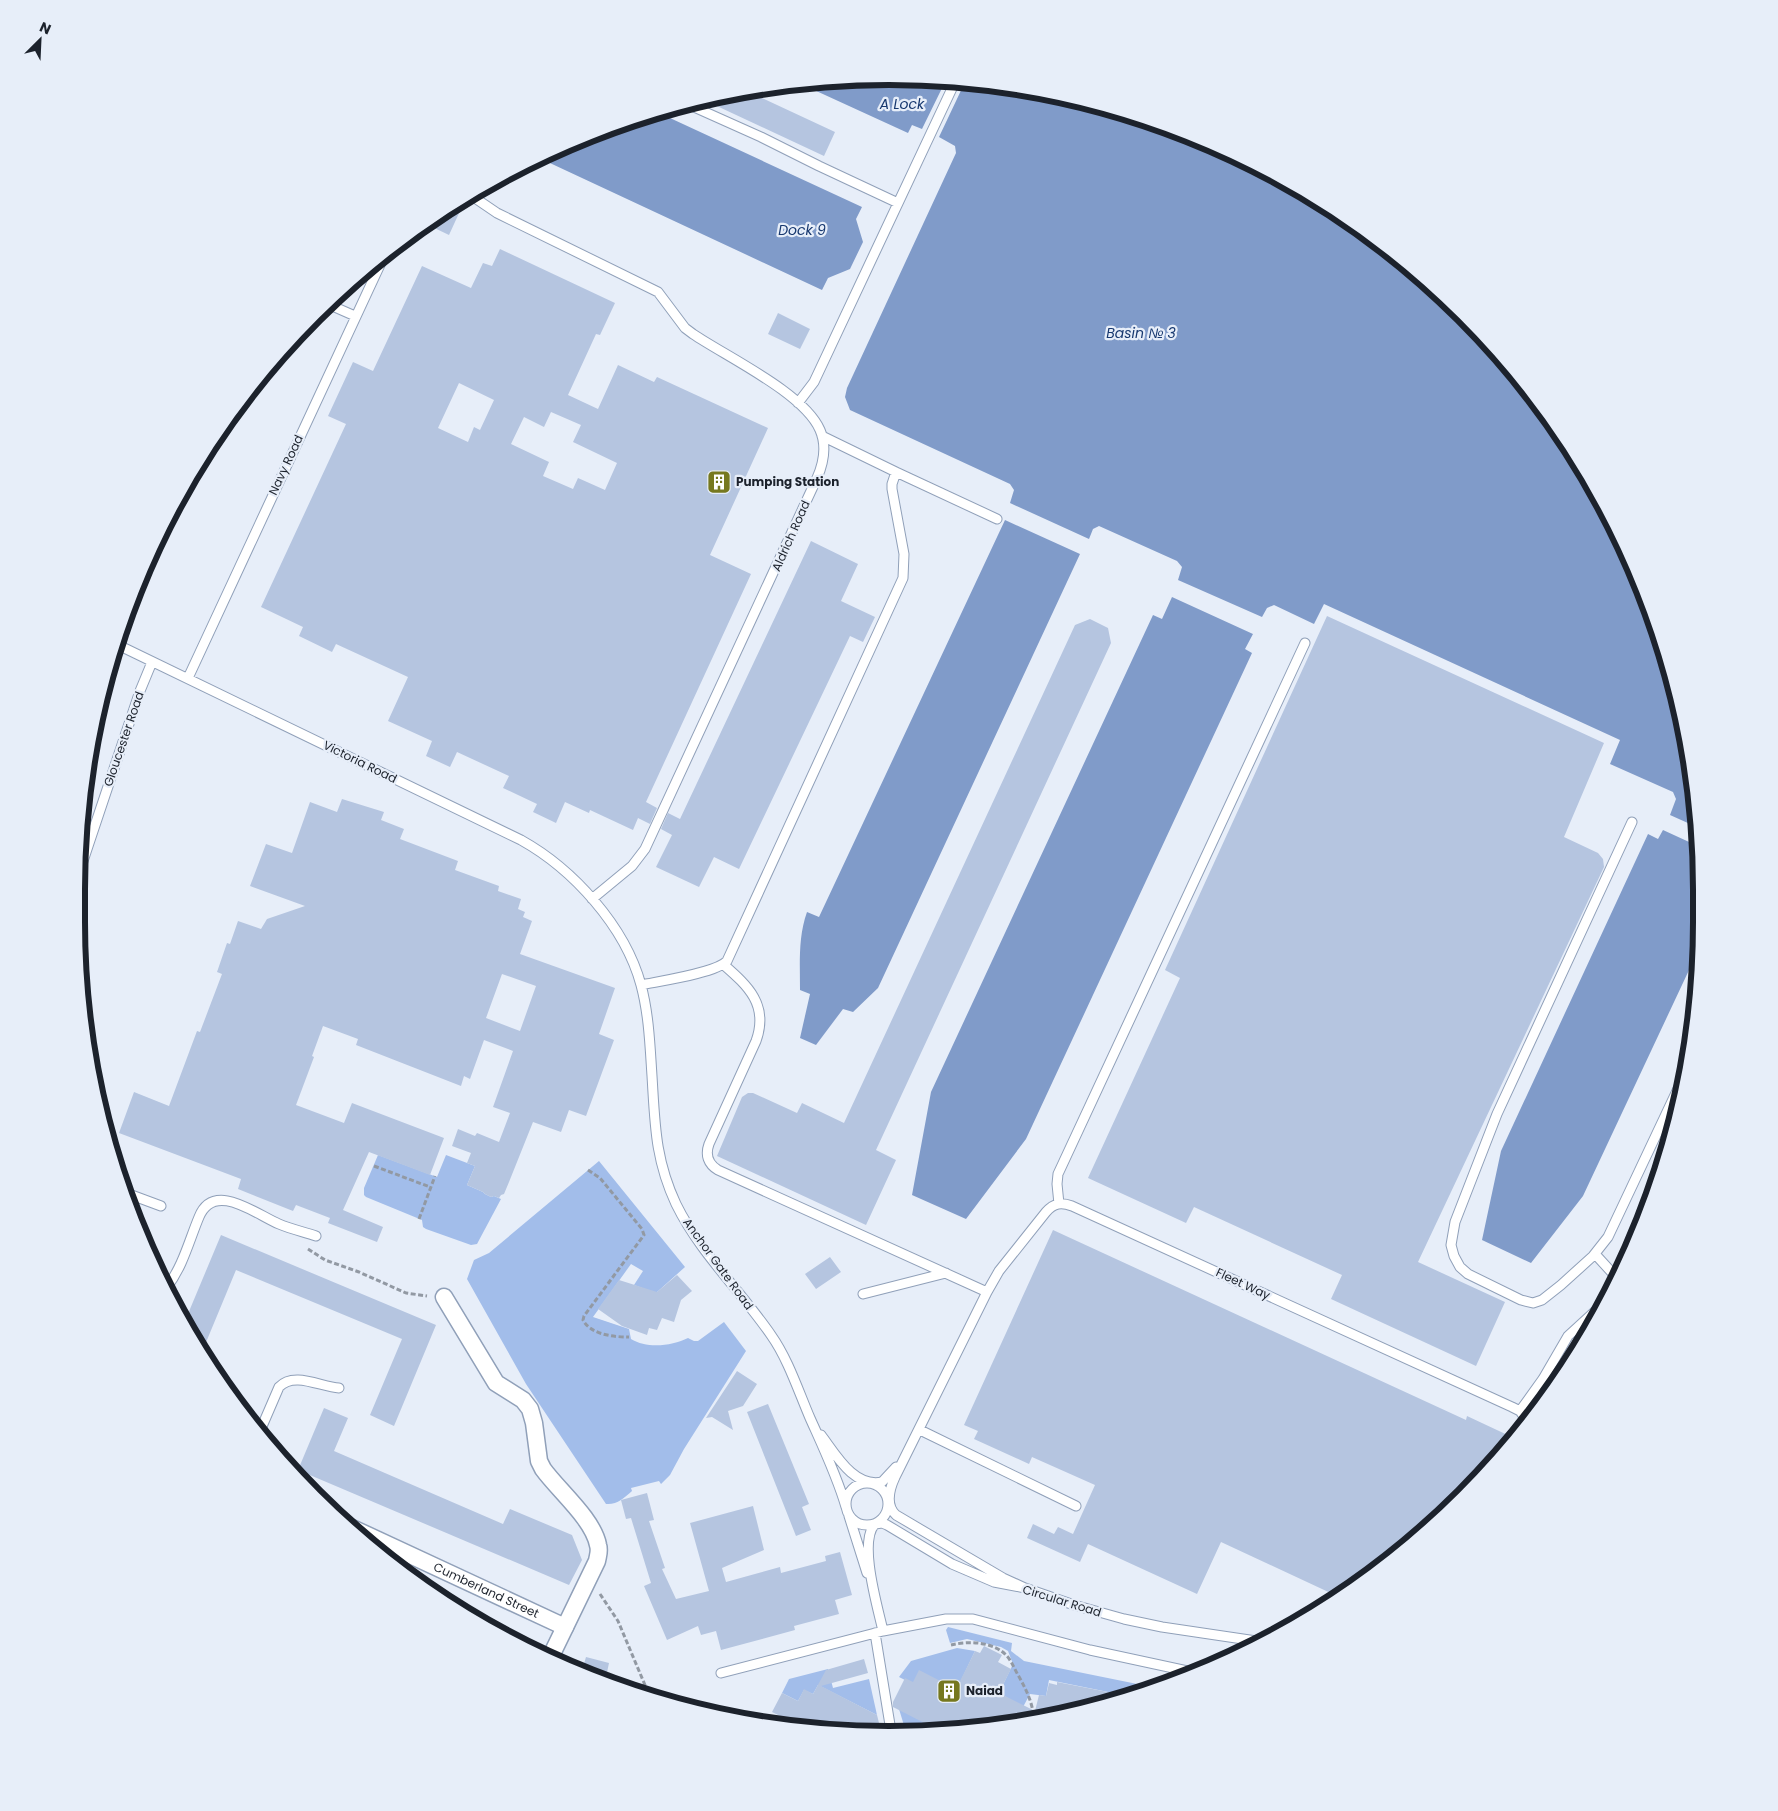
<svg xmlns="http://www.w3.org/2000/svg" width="1778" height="1811" font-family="Poppins,sans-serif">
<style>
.green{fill:#a2bdea}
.water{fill:#809bc9}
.building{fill:#b5c5e0;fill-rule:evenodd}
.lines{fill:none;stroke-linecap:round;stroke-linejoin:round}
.lane-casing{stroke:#90a0b9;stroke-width:11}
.street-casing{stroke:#90a0b9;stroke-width:19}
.path{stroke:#9299a3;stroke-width:3;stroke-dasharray:5 2.5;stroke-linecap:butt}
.lane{stroke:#fff;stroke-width:9}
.street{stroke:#fff;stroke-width:16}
.labels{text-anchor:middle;stroke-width:4.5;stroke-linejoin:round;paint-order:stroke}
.street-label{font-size:12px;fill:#1c222c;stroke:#e7eef9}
.poi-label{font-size:12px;font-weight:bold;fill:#1c222c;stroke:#e7eef9;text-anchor:start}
.water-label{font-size:14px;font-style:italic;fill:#17386f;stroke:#e7eef9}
.rim{fill:none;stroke:#1c222c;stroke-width:6}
</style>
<rect width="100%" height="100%" fill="#e7eef9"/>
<path class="green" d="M378,1155L437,1177L446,1155L475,1166L467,1185L483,1192L485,1194L491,1197L494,1196L501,1199L477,1244L471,1245L426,1229L423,1227L422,1220L366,1197L364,1195V1188Z
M599,1161L685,1267L656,1293L634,1285L643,1271L631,1264L593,1317L629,1329L631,1339C647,1349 672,1346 688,1338L694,1341H698L724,1322L746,1351L684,1449L670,1475L661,1484L659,1481L631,1488L632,1491C624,1498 617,1505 606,1504L526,1384L467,1279L474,1260L489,1253Z
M948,1627L1012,1643L1011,1651L1024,1661L1152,1687L1128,1696L1049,1680L1046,1696L1030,1694L1023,1707L999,1693L1013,1664L1008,1651L1001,1647L967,1639L950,1643L946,1630Z
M957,1648L975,1651L957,1689L913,1684L899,1677L911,1661Z
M828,1669L833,1688L869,1679L877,1715L818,1685L813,1694L804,1690L798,1701L782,1693L789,1679Z
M899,1709L940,1729L938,1733L906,1732Z"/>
<path class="water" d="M836,78L945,82L922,129L912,125L908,133L801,84Z
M965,82L995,83L1151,119L1296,185L1425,278L1534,394L1618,530L1674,679L1699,828L1670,815L1676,799L1673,792L1610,764L1620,740L1324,604L1314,624L1274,605L1267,608L1262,617L1178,580L1182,567L1177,561L1099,526L1093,529L1089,539L1010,503L1014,490L1010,484L850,410L845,397L847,388L956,153L955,146L939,137Z
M657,112L862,207L856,219L863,242L850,269L828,278L822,290L537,157Z
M1005,520L1080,554L878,988L853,1012L843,1009L816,1045L800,1038L810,994L800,990C800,964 798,937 807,912L819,917Z
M1172,597L1253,634L1245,649L1252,653L1026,1139L966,1219L912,1195L931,1092L1153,615L1162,619Z
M1663,830L1700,847L1697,953L1583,1196L1531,1263L1482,1240L1501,1151L1648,834L1658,839Z"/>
<path class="building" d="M749,92L835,132L824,156L704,100Z
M465,200L449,235L426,224Z
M500,249L615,303L600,335L596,334L568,395L598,409L618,365L654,382L657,377L768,428L710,555L751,574L646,802L657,808L650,824L638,818L633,830L590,810L589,813L565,802L556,823L533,812L537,804L503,788L509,776L457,752L450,767L426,756L432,741L388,721L408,677L336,644L332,652L299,636L303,627L261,607L346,424L328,416L353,362L373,371L422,266L471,288L483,263L492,266ZM459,383L494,400L480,430L474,427L468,442L438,428ZM551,412L581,425L573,442L617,463L605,490L578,478L573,489L543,476L549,462L511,444L524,417L544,427Z
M778,313L810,329L800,349L768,334Z
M811,541L858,564L841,601L875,617L863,642L850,636L739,869L714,857L699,887L656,867L672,835L661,829L668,813L680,819Z
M1327,616L1604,743L1564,837L1598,853L1603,859L1604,867L1418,1262L1505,1302L1476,1366L1331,1299L1342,1275L1194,1207L1186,1223L1088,1178L1180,978L1165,970Z
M1090,619L1108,628L1111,643L876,1150L896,1160L866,1225L717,1156L742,1097L748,1093H753L797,1113L802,1103L844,1123L1075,625Z
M342,799L384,812L381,820L404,829L400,839L458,861L455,870L499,886L498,891L521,899L518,909L525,912L523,917L532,921L520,954L615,988L599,1034L614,1040L586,1116L569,1110L561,1132L533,1122L509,1182L504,1194L501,1195L499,1198L494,1196L491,1197L485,1194L483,1192L467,1185L475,1166L467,1163L471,1153L452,1146L458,1129L475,1136L477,1133L499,1142L510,1113L493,1107L513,1051L484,1040L470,1079L464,1076L461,1086L356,1045L358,1039L323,1026L312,1056L314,1057L296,1105L344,1123L352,1103L444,1138L430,1175L369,1152L343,1210L383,1227L377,1242L328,1223L330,1218L296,1205L293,1211L238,1189L241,1179L119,1133L134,1092L169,1106L197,1031L200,1032L222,974L217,972L227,943L230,944L238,921L261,929L267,919L305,906L250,886L266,844L292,853L310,802L337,812ZM502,974L536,986L520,1031L486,1018Z
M1053,1230L1466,1420L1467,1416L1514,1438L1500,1458L1384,1567L1337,1596L1221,1542L1197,1594L1088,1544L1080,1562L1027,1538L1033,1524L1054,1534L1058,1527L1073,1534L1095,1485L1032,1457L1029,1464L974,1439L978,1431L964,1425Z
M221,1235L436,1325L394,1426L370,1415L402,1339L236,1270L202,1352L185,1321Z
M830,1257L841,1272L816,1289L805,1274Z
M677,1275L692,1291L681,1300L674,1322L662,1318L657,1330L649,1328L647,1335L622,1326L598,1309L619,1280L657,1292Z
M737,1371L757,1384L743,1406L728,1411L733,1430L712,1417L706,1418Z
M768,1404L809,1504L802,1507L811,1530L796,1536L747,1412Z
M324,1408L348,1418L334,1451L503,1524L510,1509L572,1535L582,1560L569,1585L298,1470Z
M647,1493L654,1520L649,1521L665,1568L662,1569L676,1599L709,1591L690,1523L753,1506L764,1550L722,1568L726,1582L780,1567L781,1573L826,1561L825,1556L840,1552L852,1595L835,1600L839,1614L794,1626L795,1630L721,1650L716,1631L701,1635L698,1626L667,1640L644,1586L651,1583L631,1518L626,1519L621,1500Z
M984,1646L1002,1655L998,1662L1011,1669L999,1693L1035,1711L1039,1695L1046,1696L1049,1683L1057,1685V1682L1128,1696L1100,1707L944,1733L893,1707V1702L905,1678L913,1682L919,1670L956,1689L975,1651L980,1653Z
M586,1657L609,1663L605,1682L581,1674Z
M864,1659L868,1673L821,1686L877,1715L881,1731L804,1728L772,1712L782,1693L798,1701L804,1689L813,1694L826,1670Z"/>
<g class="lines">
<g class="lane-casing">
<path id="lane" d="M685,103L761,137L819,166L898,203
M472,196L497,213L658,292L685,328L693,334C727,357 804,393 820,430C827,446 824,462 817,478L645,849L632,866L592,899
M330,305L355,316
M798,403L814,382L955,82
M896,472L997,519
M116,644L521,840C573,869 625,926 641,985C649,1015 650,1046 652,1076C655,1124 655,1159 676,1204C700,1253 740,1290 771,1335C788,1359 798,1390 810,1418C823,1447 837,1476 846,1507
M188,678L386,252
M1632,822L1497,1114L1455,1222L1451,1245L1454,1256L1460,1267L1468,1274L1521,1300L1533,1303L1542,1300L1561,1285L1593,1256L1608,1237L1683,1078
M79,873L140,691L152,662
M724,965C748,986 769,1005 756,1041L709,1144C705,1155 708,1164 718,1170L987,1292L895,1477C889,1490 885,1505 896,1515L1003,1578L1025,1588
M641,985C660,981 716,973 727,961L903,578L904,554L892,489V484L896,472L822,436
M126,1193L161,1206
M1059,1204L1057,1184L1058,1174L1305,643
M1595,1254L1616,1277
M167,1287C183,1266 189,1241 199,1217C214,1180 257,1215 279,1224C291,1229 304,1232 316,1236
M987,1292L999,1271L1046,1212C1054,1203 1061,1202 1072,1206L1512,1407L1520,1411L1527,1421
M863,1294L946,1273
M1520,1411L1543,1379L1568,1336L1604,1303
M920,1430L1076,1506
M260,1431L279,1387C294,1371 321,1387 339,1388
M821,1435C836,1455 854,1488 882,1482L896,1467
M846 1504a21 21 0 1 1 42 0a21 21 0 1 1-42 0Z
M849,1516L867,1573
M883,1631C878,1608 858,1542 875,1524L882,1523L887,1525L952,1564L994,1582L1025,1588L1074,1605L1124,1619L1162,1627L1263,1642
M875,1633L891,1731
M721,1673L883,1631L946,1619H973L1090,1650L1192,1672"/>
</g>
<g class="street-casing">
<g id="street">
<path d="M444,1297L496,1383L523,1400L530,1409L534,1423L539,1461L543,1469C559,1491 593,1519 598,1545C600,1551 598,1555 597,1561L550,1658"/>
<path id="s1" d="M352,1528L565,1627"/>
</g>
</g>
<path class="path" d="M374,1166L430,1187
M588,1170L600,1178L642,1229L644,1235L584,1316L583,1320C591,1335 614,1337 629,1337
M419,1219L435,1176
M308,1249L325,1260L359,1272L406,1293L427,1296
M600,1594L618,1621L650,1697
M951,1645C968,1641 992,1641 1006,1655C1011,1660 1014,1668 1018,1675C1026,1689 1032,1701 1034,1718"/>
<use href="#lane" class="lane"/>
<use href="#street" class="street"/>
</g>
<defs>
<g id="building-square" transform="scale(1.25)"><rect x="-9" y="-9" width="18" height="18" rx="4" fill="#76781f" stroke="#e7eef9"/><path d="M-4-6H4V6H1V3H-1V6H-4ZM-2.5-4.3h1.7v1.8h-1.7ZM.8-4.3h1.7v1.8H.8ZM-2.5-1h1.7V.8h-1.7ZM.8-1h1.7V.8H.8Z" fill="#fff"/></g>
</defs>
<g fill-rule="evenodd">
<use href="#building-square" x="719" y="482"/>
<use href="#building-square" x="949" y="1691"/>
</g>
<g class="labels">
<g class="street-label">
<text transform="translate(286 465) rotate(-65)" y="4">Navy Road</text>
<text transform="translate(791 536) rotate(-66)" y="4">Aldrich Road</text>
<text transform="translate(124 739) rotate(-71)" y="4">Gloucester Road</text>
<text transform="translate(360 762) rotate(26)" y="4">Victoria Road</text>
<text transform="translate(718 1264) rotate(54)" y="4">Anchor Gate Road</text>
<text transform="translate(1243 1284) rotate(25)" y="4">Fleet Way</text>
<text dy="4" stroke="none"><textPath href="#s1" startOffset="148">Cumberland Street</textPath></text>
<text transform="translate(1062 1601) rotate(17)" y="4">Circular Road</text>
</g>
<g class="poi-label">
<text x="736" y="486">Pumping Station</text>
<text x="966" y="1695">Naiad</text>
</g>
<g class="water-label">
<text x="902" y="109">A Lock</text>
<text x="802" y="235">Dock 9</text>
<text x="1141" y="338">Basin № 3</text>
</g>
</g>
<path d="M0 0H1778V1811H0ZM889 85H889A804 804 0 0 1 1693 889V922A804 804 0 0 1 889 1726H889A804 804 0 0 1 85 922V889A804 804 0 0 1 889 85Z" fill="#e7eef9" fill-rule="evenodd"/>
<path class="rim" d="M889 85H889A804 804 0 0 1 1693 889V922A804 804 0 0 1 889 1726H889A804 804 0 0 1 85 922V889A804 804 0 0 1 889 85Z"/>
<g transform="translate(40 40) rotate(24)" stroke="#e7eef9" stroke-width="4" paint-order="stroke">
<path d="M0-4L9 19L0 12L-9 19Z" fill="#1c222c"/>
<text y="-8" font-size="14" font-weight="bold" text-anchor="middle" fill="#1c222c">N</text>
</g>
</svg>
